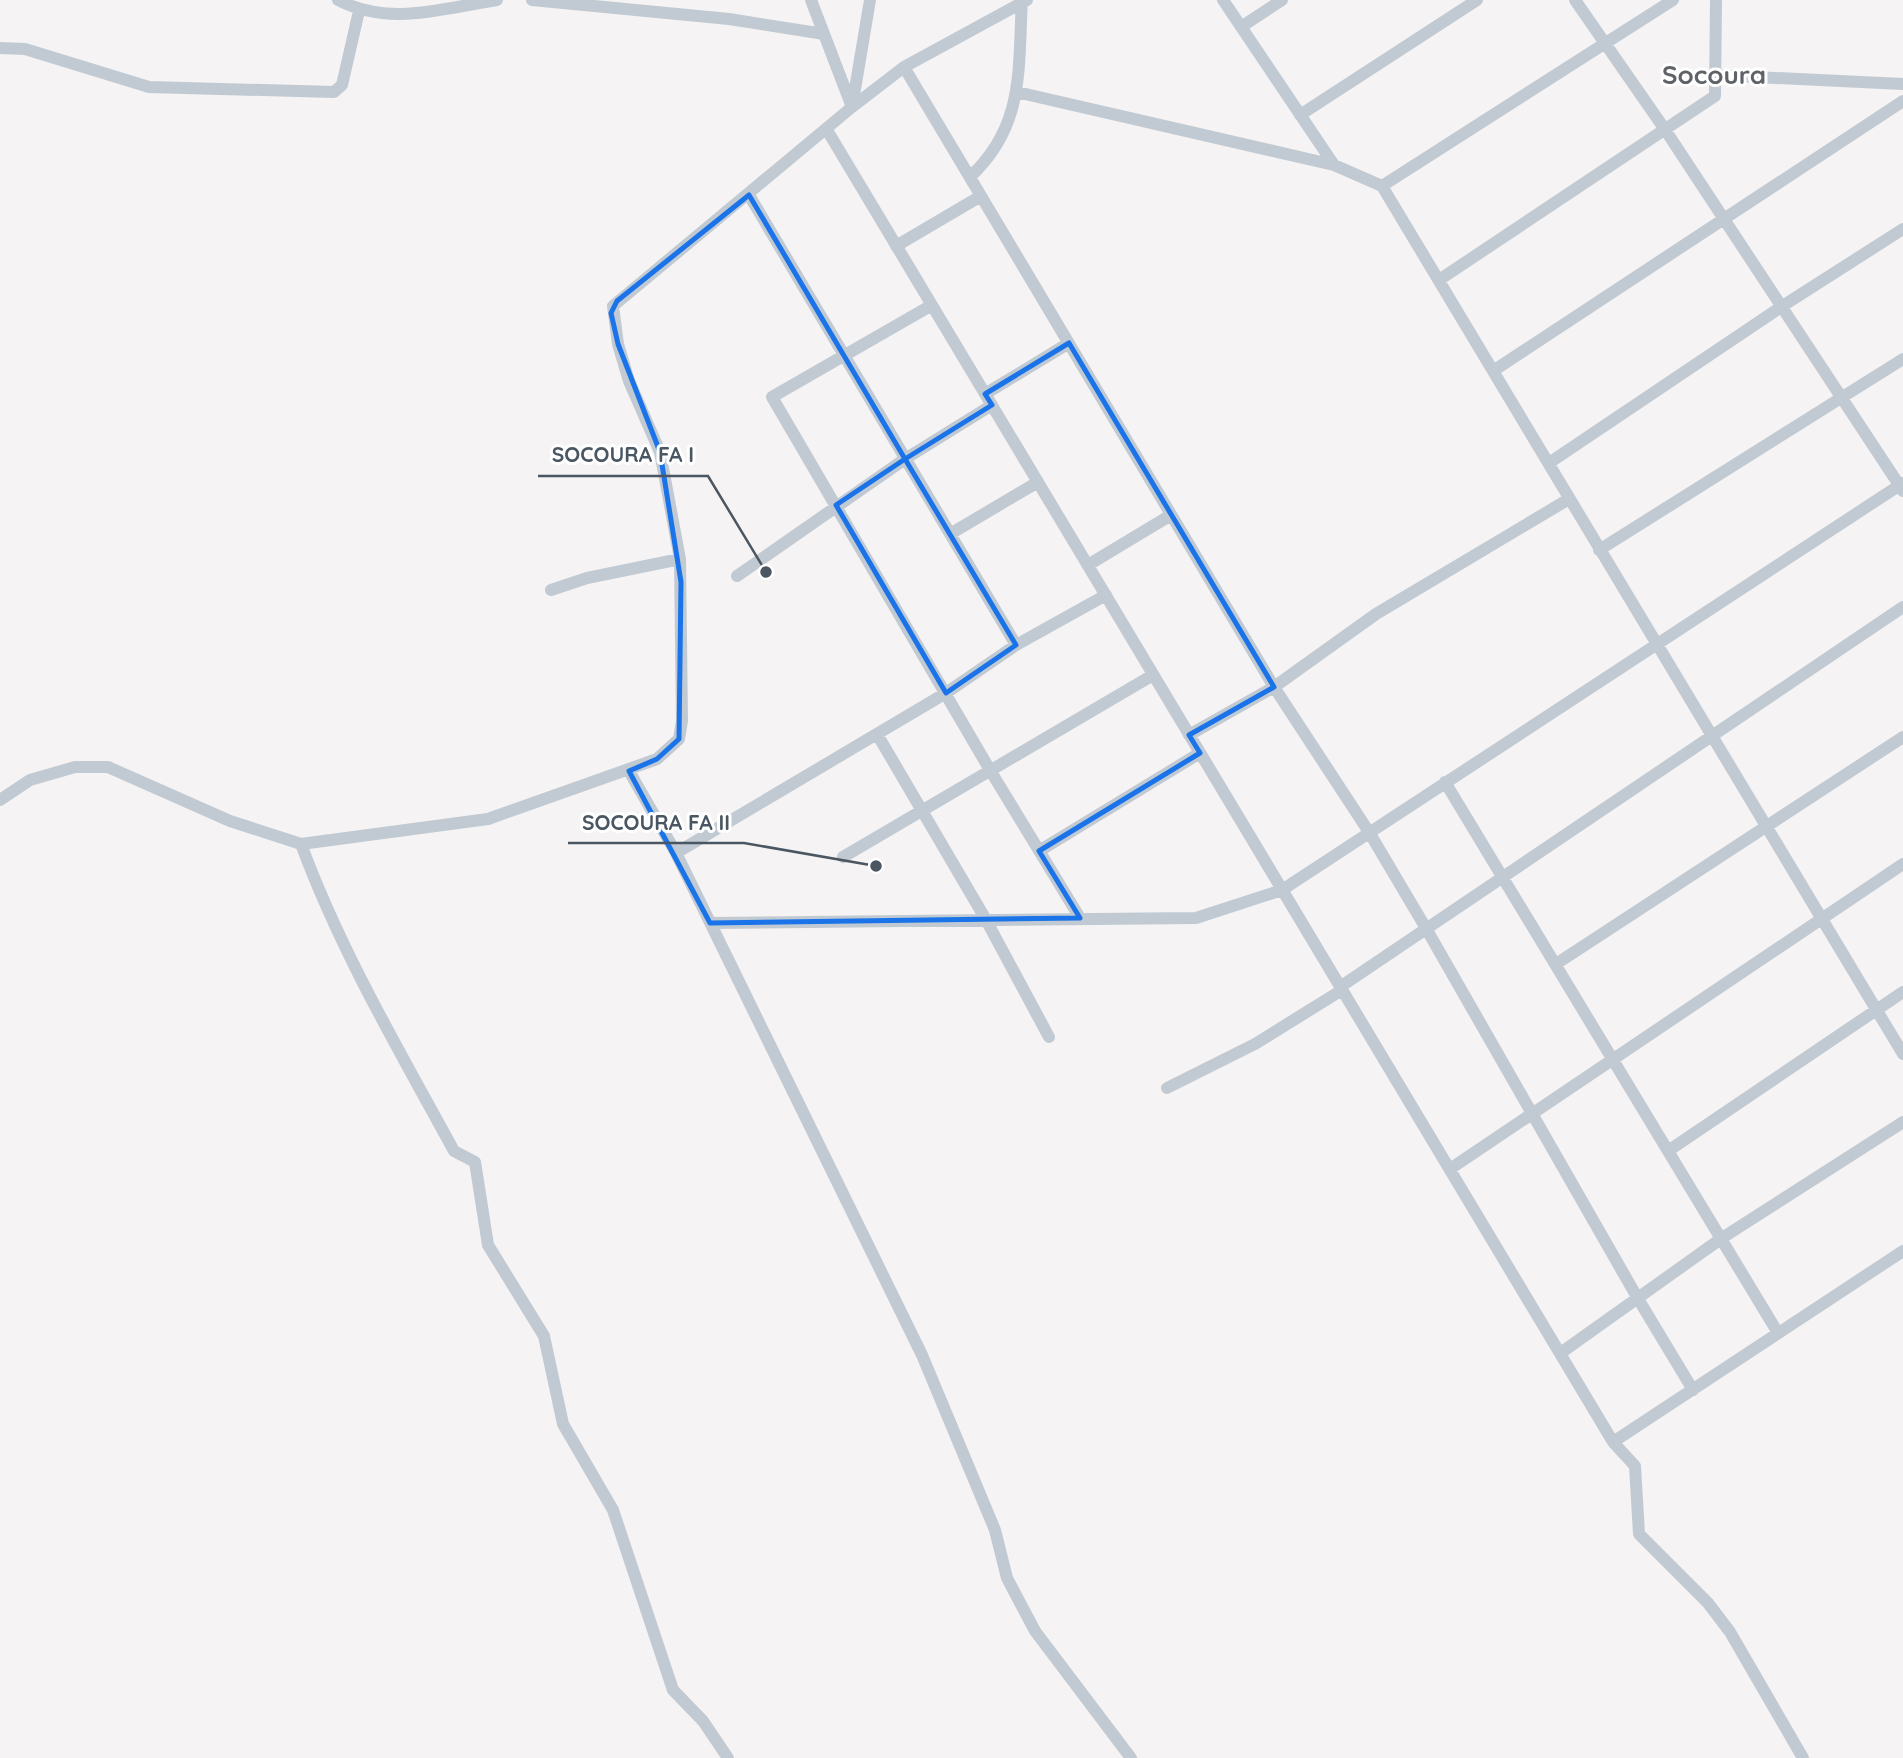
<svg xmlns="http://www.w3.org/2000/svg" width="1903" height="1758" font-family="Quicksand,sans-serif">
<style>
.lines{fill:none;stroke-linecap:round;stroke-linejoin:round}
.minor{stroke:#c1cad2;stroke-width:12}
.marked{fill:none;stroke:#1a73e8;stroke-width:5;stroke-linejoin:round}
.labels{text-anchor:middle;stroke-width:6;stroke-linejoin:round;paint-order:stroke}
.district-label{font-size:26px;font-weight:bold;fill:#5f6368;stroke:#fff}
.leader{fill:none;stroke:#4a5661;stroke-width:2.5}
.callout-dot{fill:#4a5661;stroke:#fff;stroke-width:2.5}
.callout-label{font-size:21px;text-anchor:middle;font-weight:bold;fill:#4a5661;stroke:#fff;stroke-width:6;stroke-linejoin:round;paint-order:stroke}
</style>
<rect width="100%" height="100%" fill="#f5f3f3"/>
<g class="lines">
<path class="minor" d="M338,0C390,27 443,8 497,0
M532,0L729,19L824,34
M811,0L852,107
M1223,0L1334,165
M1575,0L1666,131L1903,491
M1241,27L1282,0
M0,48L25,49L149,87L334,92L342,85L359,11
M904,67L1274,687L1369,832L1427,930L1637,1297L1693,1390
M1714,75L1903,84
M1017,92L1334,165L1382,186L1903,1054
M852,107L870,0
M1300,115L1477,0
M827,130L1613,1442L1635,1466L1639,1534L1708,1603L1730,1632L1803,1758
M970,177C1025,126 1018,69 1022,0
M1382,186L1673,0
M749,195L1016,645
M896,246L981,196
M1439,280L1715,96L1716,0
M932,305L772,397L990,770L1080,918
M1493,371L1903,101
M985,394L1069,343
M1549,463L1781,307L1903,229
M950,534L1038,482
M1599,550L1903,359
M1088,565L1171,515
M737,576L905,459L992,405
M551,590L587,578L680,559
M877,734L985,918L1049,1037
M1189,735L1274,687L1376,614L1569,499
M629,771L676,853L922,1355L995,1530L1007,1578L1035,1631L1131,1758
M1445,782L1778,1333
M0,800L30,780L75,767H108L230,821L301,844L488,819L657,759L679,739L682,721L680,559L660,452L629,381L618,344L613,306L852,107L904,67L1027,0
M301,844C341,952 399,1050 454,1151L475,1162L488,1245L544,1336L563,1424L613,1510L673,1690L703,1721L728,1758
M1039,851L1200,753
M676,853L946,693L1016,645L1106,595
M843,857L1153,675
M710,923L1196,918L1282,890L1903,483
M1556,964L1903,737
M1340,987L1903,607
M1167,1088L1255,1044L1342,990
M1668,1151L1903,992
M1450,1169L1903,864
M1562,1352L1722,1238L1903,1122
M1613,1442L1903,1251"/>
</g>
<path class="marked" d="M749,195L905,459L836,505L946,693L1016,645L905,459L992,405L985,394L1069,343L1274,687L1189,735L1200,753L1039,851L1080,918L710,923L629,771L657,759L679,739L681,582L660,452L618,344L611,313L617,301Z"/>
<g class="labels">
<g class="district-label">
<text x="1714" y="84">Socoura</text>
</g>
</g>
<path class="leader" d="M766 572L708 476H538M876 866L744 843H568"/>
<g class="callout-dot">
<circle cx="766" cy="572" r="7"/>
<circle cx="876" cy="866" r="7"/>
</g>
<g class="callout-label">
<text x="623" y="462">SOCOURA FA I</text>
<text x="656" y="830">SOCOURA FA II</text>
</g>
</svg>
